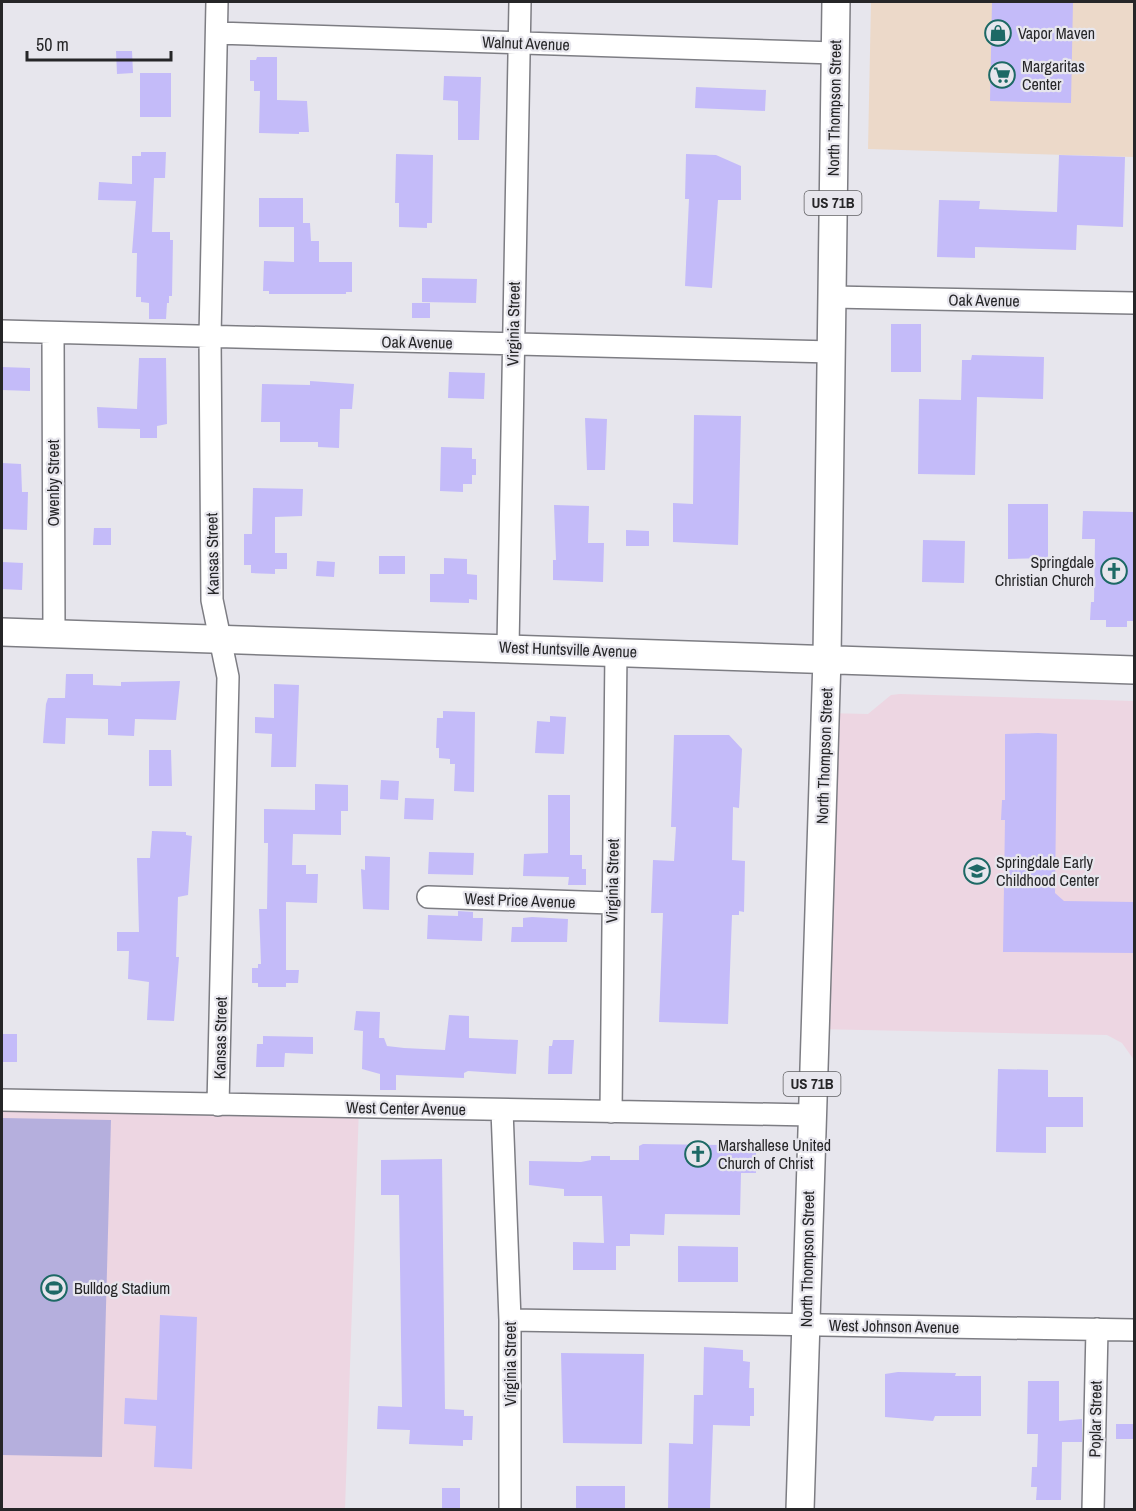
<svg xmlns="http://www.w3.org/2000/svg" width="1136" height="1511" font-family="'Archivo Narrow',sans-serif">
<style>
.commercial{fill:#ecd9c9}
.education{fill:#edd6e2}
.green{fill:#b5afdd}
.building{fill:#c4bbf9}
.lines{fill:none;stroke-linecap:round;stroke-linejoin:round}
.minor-casing{stroke:#7d7d83;stroke-width:24}
.major-casing{stroke:#7d7d83;stroke-width:30}
.minor{stroke:#fff;stroke-width:21}
.major{stroke:#fff;stroke-width:27}
.labels{text-anchor:middle;stroke-width:4.5;stroke-linejoin:round;paint-order:stroke}
.shield{fill:#e7e6ed;stroke:#606063;stroke-width:1.5}
.shield-label{font-size:15px;font-weight:bold;fill:#262628}
.poi-label{font-size:16px;fill:#262628;stroke:#e7e6ed;text-anchor:start}
.street-label{font-size:16px;fill:#262628;stroke:#e7e6ed}
</style>
<rect width="100%" height="100%" fill="#e7e6ed"/>
<path class="commercial" d="M871,2H1134V157L868,149Z"/>
<path class="education" d="M900,694L1134,701V1060L1122,1043L1107,1035L814,1029L825,713L868,714L891,695Z
M2,1100L359,1107L345,1509L2,1510Z"/>
<path class="green" d="M2,1118L111,1120L102,1457L2,1455Z"/>
<path class="building" d="M992,2H1073L1071,103L990,101Z
M116,51H132L133,73L117,74Z
M257,57H277V100L307,101L309,132H299V134L259,133L260,91H254V81H250V60H256Z
M140,73H171V117H140Z
M444,76L481,77L479,140H458V101L443,100Z
M696,87L766,90L765,111L695,108Z
M141,152H166L165,178H154L152,232H170V240H173L172,296H169V303H167L166,319H149V303L141,302V297H136L137,253H132L136,201L98,200L99,182L132,184V156H141Z
M396,154L433,155L432,223H427V228L399,227V203H395Z
M686,154L716,155L741,166V200H718L712,288L685,286L689,199H685Z
M1059,155L1125,157L1123,227L1077,225L1076,250L975,247V258L937,257L939,200L980,201L979,209L1057,212Z
M259,198H303V223H310L311,241H319V262H352V292H346V294H269V291H263L264,261L294,262V227H259Z
M422,278L477,279L476,303L422,302Z
M412,303H430V318H412Z
M891,324H921V372H891Z
M972,355L1044,357L1043,399L977,397L975,475L918,474L919,399L961,400L962,360H971Z
M139,358H166L167,424L157,426V438H140V429L98,428L97,407L137,409Z
M2,367L30,368V391L2,390Z
M449,372L485,373L484,399L448,398Z
M310,381L354,384L352,409H340L339,448L318,447V442H280V422H261L262,384L310,385Z
M694,415L741,416L738,545L673,542V503L693,504Z
M585,418L607,419L605,470H587Z
M441,447L472,448V459H476V475H472V484H463V492L440,491Z
M2,463L21,464L22,492H28L27,530L2,529Z
M253,488L303,489L302,516L275,517V553H287V569H275V574L251,573V565H244V534H252Z
M1008,504H1048V558L1008,559Z
M554,505L589,506L588,543H604L603,582L553,580V560H556Z
M1083,511L1134,512V621H1127V627H1106V620H1090L1091,602H1094L1095,539H1082Z
M94,528H111V545H93Z
M626,530L649,531V546H626Z
M923,540L965,541L964,583L922,582Z
M379,556H405V574H379Z
M444,558L467,559V574L477,575V600L469,599V603L430,602V574H444Z
M317,561L335,562L334,577L316,576Z
M2,562L23,563L22,590L2,589Z
M66,674H93V685L121,686V682L180,681L176,720L135,719L134,736L108,735V719L66,718L65,744L43,743L46,704L48,698H65Z
M274,684L299,685L296,767H271L272,734L255,733V717L274,718Z
M443,711L475,712L474,792L454,791L455,764H450V759L439,758V748H436L437,718H443Z
M550,716L566,717L564,754L535,753L537,721L550,722Z
M1038,733L1057,734L1055,893L1064,901L1134,902V953L1003,952L1005,820H1001L1002,800H1005V734Z
M674,735H729L742,749L739,808L733,807L732,860L745,861L744,912L739,911V915H732L728,1024L659,1022L663,913H651L653,860L674,861L676,827H671Z
M149,750H171L172,786H149Z
M381,780L399,781L398,800L380,799Z
M315,784L348,785V811H341V835L293,834L292,865H306V874H318L317,903L286,902V970H299L298,983H286V987H258V983H252V968H258V964H261L259,909H267L268,843H264V809L315,810Z
M548,795H570V855H582V869H586V885H568L569,877L523,876L524,854L548,853Z
M405,798L434,799L433,820L404,819Z
M152,831L186,832V835L192,836L188,895L178,897L176,957H179L174,1021L147,1020L149,982L128,979L129,951H117V932H139L137,858H150Z
M429,852L474,853L473,875L428,874Z
M365,856L390,857L389,910L363,909L361,869L365,870Z
M458,911L473,912V918H483L482,941L427,939L428,915L458,916Z
M532,917L568,919L567,942H511L512,927H523V918Z
M356,1011L380,1012L379,1038H384L387,1046L404,1048L445,1050L449,1015L469,1016V1038L518,1040L516,1074L468,1071L464,1073V1078L396,1075V1090H380V1074L362,1069L363,1031L354,1030Z
M2,1034H17V1062H2Z
M263,1036L313,1037V1054L285,1053L284,1067H256L257,1044H263Z
M553,1040H574L572,1074H548L549,1046H552Z
M998,1069L1048,1070V1097H1083V1127H1046V1153L996,1152Z
M723,1143L756,1144V1173H741L740,1215L665,1214L664,1235L630,1234V1246H616V1270H573V1242L604,1243L602,1196H564V1189L529,1185V1161L581,1162L591,1160V1156H610V1160H639V1146L643,1144L723,1145Z
M442,1159L445,1409L464,1410V1416H473L472,1440H463V1446L409,1444L410,1430L377,1429L378,1406L402,1407L399,1195H381V1160Z
M678,1246L738,1247V1282H678Z
M160,1315L197,1317L192,1469L154,1467L156,1426L124,1424L125,1398L157,1400Z
M704,1347L743,1350V1361L750,1362L749,1388H754V1416H750V1426L713,1425L710,1509H668L669,1443L693,1444L694,1395H703Z
M561,1353L644,1354L642,1444L563,1443Z
M898,1372L956,1373L955,1376H981V1416H935L933,1421L885,1417V1374Z
M1028,1381H1059V1421L1082,1419V1442H1062L1061,1500H1036L1037,1487H1031L1032,1467H1037L1038,1434H1027Z
M1116,1424H1134V1439H1116Z
M576,1486H625V1509H576Z
M442,1488H460V1509H442Z"/>
<g class="lines">
<g class="minor-casing">
<path id="minor" d="M217,2L210,337L212,600L228,677L218,1105
M217,33L835,53
M833,297L1134,303
M2,331L832,352
M53,333L54,633
M508,647L520,2
M428,897L612,903
M2,1100L811,1115
M502,1110L510,1320V1510
M611,1112L616,651
M510,1320L1134,1330
M1093,1510L1097,1329"/>
</g>
<g class="major-casing">
<path id="major" d="M2,632L1134,670
M800,1510L827,658L836,2"/>
</g>
<use href="#minor" class="minor"/>
<use href="#major" class="major"/>
</g>
<defs>
<g id="shop-ring" transform="scale(1.35)"><circle r="9.5" fill="#e7e6ed" stroke="#1d6965" stroke-width="1.5"/><path d="M-5-2.5h2.3a2.7 3.5 0 0 1 5.4 0H5L5.5 6h-11ZM-1.5-2.5h3a1.5 2.3 0 0 0-3 0Z" fill="#1d6965"/></g>
<g id="supermarket-ring" transform="scale(1.35)"><circle r="9.5" fill="#e7e6ed" stroke="#1d6965" stroke-width="1.5"/><path d="M-6-5.5h2.5l.6 2H6L4.5 2H-2.5L-4.4-4H-6ZM-1.5 3.2a1.3 1.3 0 1 0 .1 0ZM3 3.2a1.3 1.3 0 1 0 .1 0Z" fill="#1d6965"/></g>
<g id="church-ring" transform="scale(1.35)"><circle r="9.5" fill="#e7e6ed" stroke="#1d6965" stroke-width="1.5"/><path d="M-1.2-6h2.4v3.5h3.3v2.4h-3.3V6h-2.4V-.1h-3.3v-2.4h3.3Z" fill="#1d6965"/></g>
<g id="school-ring" transform="scale(1.35)"><circle r="9.5" fill="#e7e6ed" stroke="#1d6965" stroke-width="1.5"/><path d="M0-5L7-2L0 1L-7-2ZM-4 1L0 2.5L4 1V4Q0 6-4 4Z" fill="#1d6965"/></g>
<g id="stadium-ring" transform="scale(1.35)"><circle r="9.5" fill="#e7e6ed" stroke="#1d6965" stroke-width="1.5"/><path d="M0-5a6.5 5 0 1 0 0 10a6.5 5 0 1 0 0-10ZM-3.5-1.8h7v3.6h-7Z" fill="#1d6965"/></g>
</defs>
<g fill-rule="evenodd">
<use href="#shop-ring" x="998" y="33"/>
<use href="#supermarket-ring" x="1002" y="75"/>
<use href="#church-ring" x="1114" y="571"/>
<use href="#school-ring" x="977" y="871"/>
<use href="#church-ring" x="698" y="1154"/>
<use href="#stadium-ring" x="54" y="1288"/>
</g>
<g class="labels">
<g class="shield">
<rect x="804.5" y="191" width="57" height="24" rx="4.5"/>
<rect x="783.5" y="1072" width="57" height="24" rx="4.5"/>
</g>
<g class="shield-label">
<text x="833" y="208">US 71B</text>
<text x="812" y="1089">US 71B</text>
</g>
<g class="poi-label">
<text x="1018" y="39">Vapor Maven</text>
<text x="1022" y="72">Margaritas<tspan x="1022" dy="18">Center</tspan></text>
<text x="1094" y="568" text-anchor="end">Springdale<tspan x="1094" dy="18">Christian Church</tspan></text>
<text x="996" y="868">Springdale Early<tspan x="996" dy="18">Childhood Center</tspan></text>
<text x="718" y="1151">Marshallese United<tspan x="718" dy="18">Church of Christ</tspan></text>
<text x="74" y="1294">Bulldog Stadium</text>
</g>
<g class="street-label">
<text transform="translate(526 43) rotate(2)" y="6">Walnut Avenue</text>
<text transform="translate(834 108) rotate(-89)" y="6">North Thompson Street</text>
<text transform="translate(984 300) rotate(1)" y="6">Oak Avenue</text>
<text transform="translate(513 324) rotate(-89)" y="6">Virginia Street</text>
<text transform="translate(417 342) rotate(1)" y="6">Oak Avenue</text>
<text transform="translate(53 483) rotate(-90)" y="6">Owenby Street</text>
<text transform="translate(212 554) rotate(-91)" y="6">Kansas Street</text>
<text transform="translate(568 649) rotate(2)" y="6">West Huntsville Avenue</text>
<text transform="translate(824 756) rotate(-88)" y="6">North Thompson Street</text>
<text transform="translate(612 881) rotate(-89)" y="6">Virginia Street</text>
<text transform="translate(520 900) rotate(2)" y="6">West Price Avenue</text>
<text transform="translate(220 1038) rotate(-89)" y="6">Kansas Street</text>
<text transform="translate(406 1108) rotate(1)" y="6">West Center Avenue</text>
<text transform="translate(807 1259) rotate(-89)" y="6">North Thompson Street</text>
<text transform="translate(894 1326) rotate(1)" y="6">West Johnson Avenue</text>
<text transform="translate(510 1364) rotate(-90)" y="6">Virginia Street</text>
<text transform="translate(1095 1419) rotate(-89)" y="6">Poplar Street</text>
</g>
</g>
<rect width="1136" height="1511" fill="none" stroke="#262628" stroke-width="6"/>
<path d="M27 51v9h144v-9" fill="none" stroke="#262628" stroke-width="3"/>
<text x="36" y="51" font-size="18" fill="#262628" stroke="#e7e6ed" stroke-width="4.5" paint-order="stroke">50 m</text>
</svg>
